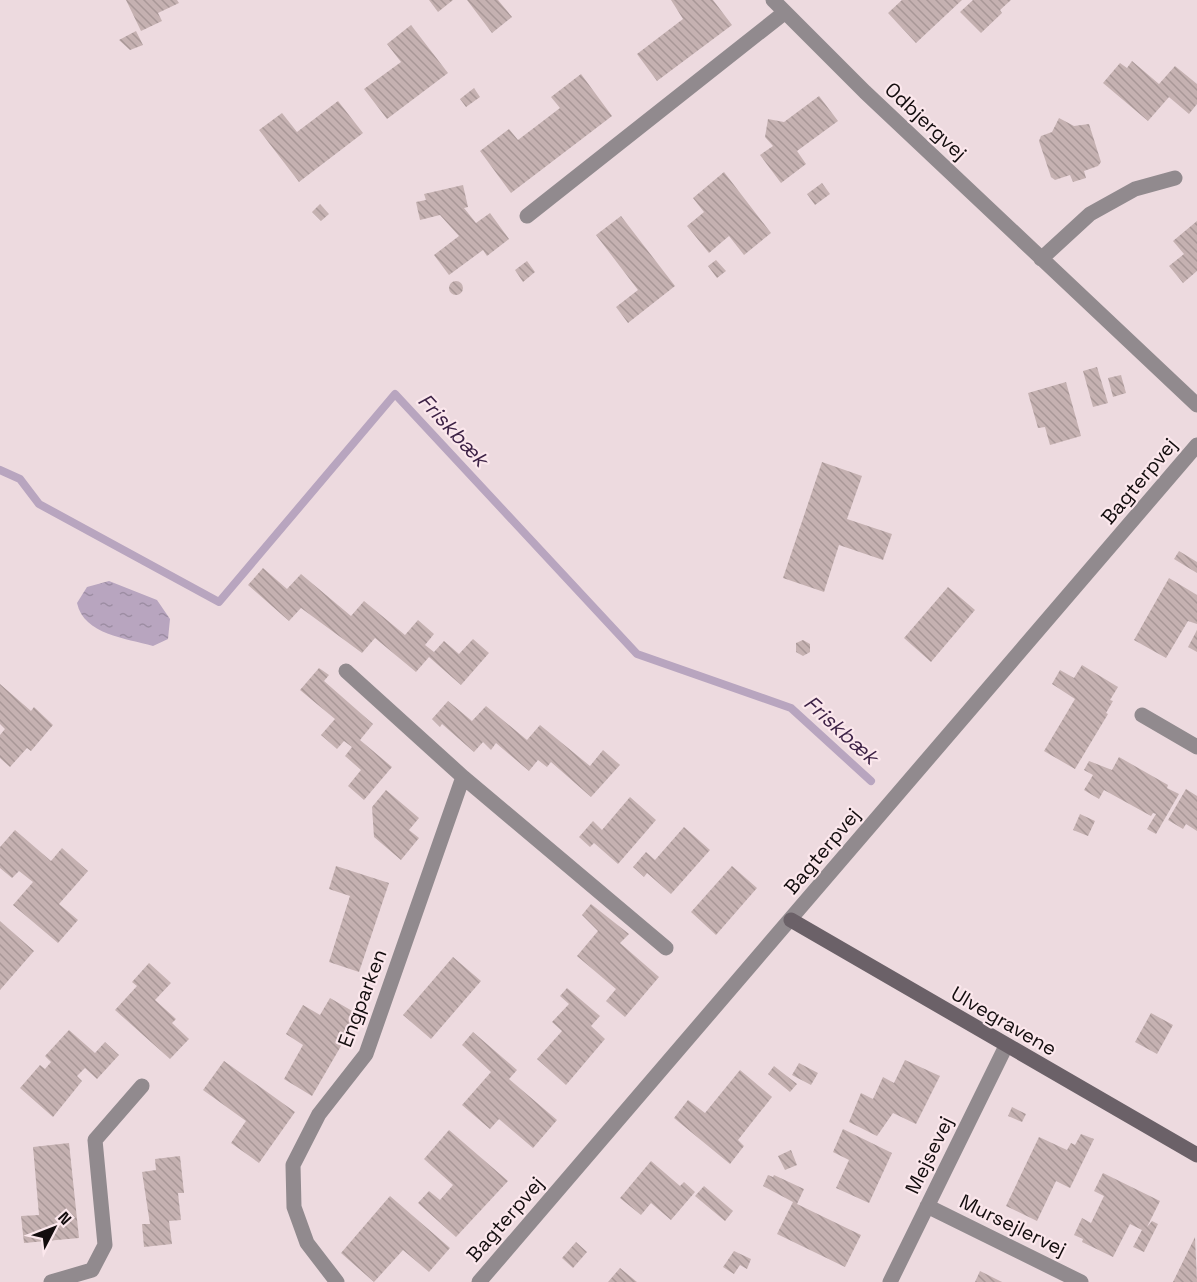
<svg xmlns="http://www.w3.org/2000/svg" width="1197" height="1282" font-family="'Space Grotesk',sans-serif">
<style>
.water{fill:url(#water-ripples)}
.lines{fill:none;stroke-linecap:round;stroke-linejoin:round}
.stream{stroke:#b8a5bf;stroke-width:8}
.building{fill:url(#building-back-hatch)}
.street{stroke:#918a8e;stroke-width:15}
.secondary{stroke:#6b6168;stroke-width:15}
.labels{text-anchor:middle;stroke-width:4.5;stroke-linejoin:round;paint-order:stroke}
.street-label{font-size:20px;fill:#130d0e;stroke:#fbe7ec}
.water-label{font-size:21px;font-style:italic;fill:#3d2246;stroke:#fbe7ec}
</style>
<defs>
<pattern id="water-ripples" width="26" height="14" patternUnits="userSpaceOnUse" patternTransform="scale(1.5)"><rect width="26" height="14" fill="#b8a5bf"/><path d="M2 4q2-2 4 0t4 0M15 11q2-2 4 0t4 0" fill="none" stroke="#9d8da3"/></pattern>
<pattern id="building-back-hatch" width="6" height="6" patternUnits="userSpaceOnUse" patternTransform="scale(1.5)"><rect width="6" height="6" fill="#c5b1b1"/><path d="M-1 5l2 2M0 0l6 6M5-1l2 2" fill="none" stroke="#a89797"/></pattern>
</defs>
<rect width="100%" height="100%" fill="#eddadf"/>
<path class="water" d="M109,581L157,600L170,619L168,639L153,646C126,638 84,635 77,603L87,587Z"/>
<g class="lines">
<path class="stream" d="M0,470L20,479L39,504L219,602L395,394L637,654L791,708L871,781"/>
</g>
<path class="building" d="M126,0H177L179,3L158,13L162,21L141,31Z
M429,0H453L438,12Z
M467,0H498L512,17L492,33Z
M671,0H713L732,25L657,81L637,54L683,19Z
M902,0H962L916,43L888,13Z
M973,0H1011L1000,10L1002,13L981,33L960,12Z
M411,25L448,73L387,119L364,89L401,62L387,44Z
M136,31L143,45L130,50L119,40Z
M1132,61L1159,84L1175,66L1197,84V104L1189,114L1169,97L1148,121L1103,83L1120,63L1127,68Z
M581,74L612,116L511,193L480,151L509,129L518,140L560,108L551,97Z
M474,88L480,97L466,107L460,99Z
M819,96L838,121L797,151L806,164L781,183L760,155L773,146L765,137L768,119L784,122Z
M338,101L363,133L299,182L259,130L282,113L297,132Z
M1059,118L1074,126L1089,124L1101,162L1098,166L1084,171L1086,178L1073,182L1070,175L1055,180L1051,177L1039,141L1041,136L1052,132Z
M724,172L771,233L744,255L729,236L709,253L687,226L704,212L693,198Z
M822,183L830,194L815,205L807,194Z
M463,185L468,207L464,208L476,223L490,213L509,239L487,256L483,250L449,275L434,255L459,236L440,215L420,220L416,202L426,200L424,194Z
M320,204L329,214L321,221L312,212Z
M621,216L675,286L628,323L616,307L638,290L596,235Z
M1197,221V271L1183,283L1169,266L1184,254L1173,241Z
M716,260L726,271L717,278L708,266Z
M527,261L535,272L523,282L515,270Z
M449 288a7 7 0 1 1 14 0a7 7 0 1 1-14 0Z
M1097,367L1108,403L1093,407L1083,371Z
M1121,375L1126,393L1113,397L1108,378Z
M1066,382L1081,436L1050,445L1045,427L1038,428L1028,393Z
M822,462L862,476L847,519L892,534L883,560L839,545L824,592L783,578Z
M1179,551L1197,562V573L1174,559Z
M263,568L287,589L301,574L351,616L364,601L405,635L418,620L434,634L425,645L434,652L444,641L459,654L473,639L489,653L461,685L429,657L416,672L375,638L362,653L301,608L289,621L248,585Z
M1169,578L1197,595V624L1188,621L1166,658L1134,640Z
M948,587L975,610L931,662L904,638Z
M1197,630V652L1188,647Z
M803,640L810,644V652L803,656L796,652V643Z
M1082,665L1118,687L1110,700L1113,701L1106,713L1108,714L1075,769L1044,751L1075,699L1052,684L1060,670L1074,678Z
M319,668L329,675L324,681L373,724L360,740L392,767L364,800L348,786L361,770L345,756L352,747L344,741L337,749L321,735L335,719L300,690Z
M0,684L31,711L34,707L53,725L31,751L27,748L10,767L0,758V735L5,729L0,724Z
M448,701L472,721L486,706L527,740L540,725L590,766L603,750L620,765L591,797L551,762L547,767L538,760L529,771L496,743L491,750L483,742L474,752L442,724L440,727L432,719Z
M1119,757L1168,785L1167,788L1179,794L1156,834L1147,829L1156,814L1153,813L1151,816L1104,790L1099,799L1084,790L1093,775L1084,770L1089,761L1112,770Z
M1186,789L1197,796V831L1186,824L1183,829L1168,820Z
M386,790L419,818L409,830L419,838L401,860L374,837L372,807Z
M630,797L656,820L618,864L594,843L590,847L579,837L593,821L602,830Z
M1080,814L1095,821L1088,836L1073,830Z
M684,827L710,850L671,894L647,873L644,877L633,867L646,852L655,860Z
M15,830L51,861L62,848L88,871L59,904L78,920L58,943L13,905L33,882L19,871L12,878L0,868V847Z
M336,866L389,883L359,972L329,962L350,896L329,889Z
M732,866L757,888L716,935L691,912Z
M591,904L629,934L620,943L659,977L625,1017L606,1001L616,989L577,956L598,931L582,915Z
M0,921L34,951L0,990Z
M453,957L481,981L431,1039L403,1015Z
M149,963L171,983L155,1000L176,1019L172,1023L189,1039L170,1059L115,1010L137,986L132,982Z
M567,988L600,1016L591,1026L605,1039L566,1085L537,1059L562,1031L552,1022L569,1004L560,996Z
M330,998L359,1015L312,1096L284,1079L303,1045L286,1034L303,1005L320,1015Z
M1151,1013L1173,1025L1157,1054L1135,1042Z
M69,1030L95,1053L105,1042L119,1055L97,1079L85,1068L77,1076L82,1081L53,1117L20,1088L40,1065L45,1069L51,1062L45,1056Z
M473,1032L517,1070L509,1079L557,1120L533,1148L499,1119L490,1129L462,1105L491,1072L462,1045Z
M905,1060L940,1076L916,1124L893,1113L877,1136L849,1122L861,1093L873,1099L883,1077L894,1083Z
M224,1061L295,1112L259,1163L231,1143L246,1121L203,1090Z
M799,1063L818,1073L811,1085L792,1075Z
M774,1066L797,1084L790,1092L768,1074Z
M740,1070L772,1097L738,1140L744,1146L730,1164L674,1118L688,1100L705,1113Z
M1012,1107L1026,1114L1022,1122L1008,1116Z
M843,1129L892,1153L869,1203L836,1188L849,1160L833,1152Z
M449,1130L508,1181L456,1237L418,1203L429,1191L440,1200L453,1185L424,1159Z
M1081,1134L1094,1139L1070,1188L1056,1181L1037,1221L1006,1206L1039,1137L1067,1150L1071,1143L1075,1145Z
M69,1143L79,1238L24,1243L21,1216L39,1215L33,1147Z
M791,1150L797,1165L785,1170L778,1156Z
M180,1156L184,1193H178L181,1220L169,1221L172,1244L144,1247L142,1224H150L142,1172L156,1170L155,1159Z
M651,1161L680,1186L684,1182L695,1192L671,1220L651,1203L641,1215L620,1198Z
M1103,1173L1160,1201L1147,1227L1152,1221L1158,1224L1144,1252L1133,1247L1142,1230L1130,1224L1113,1257L1082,1242L1083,1239L1074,1235L1082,1218L1091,1223L1104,1196L1094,1191Z
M768,1175L773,1177L774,1175L804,1189L797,1204L861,1235L845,1267L777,1234L793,1202L763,1186Z
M704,1186L733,1211L725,1221L695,1196Z
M390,1196L450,1248L429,1272L403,1250L374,1282L341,1253Z
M1195,1237L1197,1282H1173Z
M576,1242L587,1252L573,1268L562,1258Z
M734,1251L751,1259L747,1269L740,1265L734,1274L723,1267Z
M620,1268L637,1282H608Z
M980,1271L1002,1282H975Z"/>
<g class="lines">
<path class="street" d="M773,0L865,92L1197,405
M527,216L784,13
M1041,259L1090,214L1135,189L1175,178
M1142,715L1197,747
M463,777L666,948
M927,1206L1081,1282
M51,1282L92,1270L105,1245L95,1140L142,1086
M337,1282L307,1243L294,1207L293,1165L319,1114L366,1054L463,777L346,671
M479,1282L1197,445
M890,1282L1006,1046"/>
<path class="secondary" d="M791,920L1197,1155"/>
</g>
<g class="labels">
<g class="street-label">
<text transform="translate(926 121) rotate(43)" y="7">Odbjergvej</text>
<text transform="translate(1139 481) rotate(-50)" y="7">Bagterpvej</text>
<text transform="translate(822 851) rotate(-50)" y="7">Bagterpvej</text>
<text transform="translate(362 998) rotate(-69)" y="7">Engparken</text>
<text transform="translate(1004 1021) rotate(30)" y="7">Ulvegravene</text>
<text transform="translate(929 1155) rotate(-64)" y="7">Mejsevej</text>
<text transform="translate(505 1219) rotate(-49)" y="7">Bagterpvej</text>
<text transform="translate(1013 1225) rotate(26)" y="7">Mursejlervej</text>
</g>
<g class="water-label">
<text transform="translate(453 430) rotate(47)" y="7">Friskbæk</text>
<text transform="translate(841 730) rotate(42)" y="7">Friskbæk</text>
</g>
</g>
<g transform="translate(54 1228) rotate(48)" stroke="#fbe7ec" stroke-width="4.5" paint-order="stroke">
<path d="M0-4.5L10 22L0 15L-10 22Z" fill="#130d0e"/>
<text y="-9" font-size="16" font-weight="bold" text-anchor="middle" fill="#130d0e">N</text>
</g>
</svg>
